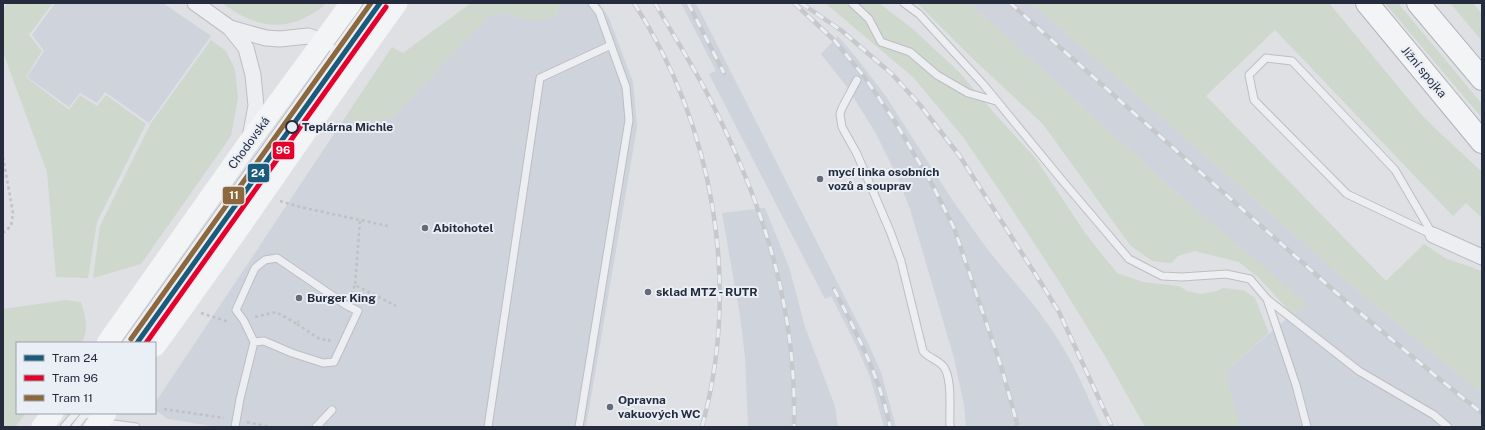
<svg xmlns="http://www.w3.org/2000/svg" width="1485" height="430" font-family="'Public Sans',sans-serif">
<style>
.built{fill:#cfd3db}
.green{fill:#ced8cd}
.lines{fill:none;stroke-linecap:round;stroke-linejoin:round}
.lane-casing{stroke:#bcbec2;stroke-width:9}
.street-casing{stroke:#bcbec2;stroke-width:17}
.highway-casing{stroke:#b0b3b9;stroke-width:24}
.path{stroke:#c0c1c7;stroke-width:2.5;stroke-dasharray:3 3;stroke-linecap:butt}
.lane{stroke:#edeef1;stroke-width:7}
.street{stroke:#edeef1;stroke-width:15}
.secondary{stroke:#f2f4f5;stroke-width:21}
.highway{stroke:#f2f4f5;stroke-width:22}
.rail-casing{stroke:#c6c8cc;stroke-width:4.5}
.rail{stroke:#eaeef5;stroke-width:3;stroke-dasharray:9;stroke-linecap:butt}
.tram-1-casing{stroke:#eaeef5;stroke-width:8}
.tram-2-casing{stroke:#eaeef5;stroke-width:8}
.tram-3-casing{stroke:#eaeef5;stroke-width:8}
.tram-1{stroke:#1a5a7b;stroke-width:5}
.tram-2{stroke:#e4002b;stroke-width:5}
.tram-3{stroke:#8c683c;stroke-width:5}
.stop-dot{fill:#eaeef5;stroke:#242c3e;stroke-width:2}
.poi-dot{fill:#656b78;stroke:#eaeef5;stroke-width:1.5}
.labels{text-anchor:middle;stroke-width:4;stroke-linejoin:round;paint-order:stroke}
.street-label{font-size:12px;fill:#242c3e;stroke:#eaeef5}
.stop-label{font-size:12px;font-weight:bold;fill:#242c3e;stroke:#eaeef5;text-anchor:start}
.poi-label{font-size:12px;font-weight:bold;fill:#242c3e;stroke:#eaeef5;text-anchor:start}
.line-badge{stroke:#eaeef5;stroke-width:1.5}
.badge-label{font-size:11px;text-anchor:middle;font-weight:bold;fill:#fff}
</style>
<rect width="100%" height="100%" fill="#dee0e4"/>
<path class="built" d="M55,3H163L211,36L149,123L105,92L97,103L80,93L69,107L27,77L44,51L32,35Z
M561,3H599L609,18L633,82L637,127L586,427H218L168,419L155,410V403L344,119L361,123L392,118L490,15L502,13L528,20L556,16Z
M681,3H695L698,7L867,341L881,372L896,427H884L870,377L856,345L831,296L825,299L709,74L716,71Z
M970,3H1032L1358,291L1482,394V427H1239L1226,371L1292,314L1308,305L1178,194Z
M838,36L859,61L885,95L953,201L988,250L1037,309L1058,339L1073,365L1102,427H966L964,405L954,358L910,209L897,176L875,132L847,87L821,54Z
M765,208L789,267L805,327L835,406L838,427H748L745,357L740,316L722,213Z"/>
<path class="green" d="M8,3H53L29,35L42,51L26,77L69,110L80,95L97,106L106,95L146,124L97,222L88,278L56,277L47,172L3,52V9Z
M222,3H326C321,9 315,12 308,16C277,33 249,23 222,3Z
M471,3H561L556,16L540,21L528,20L502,13L490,15L392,118L361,123L344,119L392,47L403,53Z
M825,3H879L914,30L960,73L995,114L1036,159L1085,233L1117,273L1143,282L1179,286L1187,291L1200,294L1217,291L1223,288L1243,290L1255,298L1269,333L1226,371L1240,427H1145L1108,361L1060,283L1006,200L963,137L913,77Z
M917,3H970L1178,194L1309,305L1292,314L1259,278L1239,262L1195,251L1178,256L1171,263L1152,261L1130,245L1043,124L972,58Z
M1032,3H1329L1420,113L1439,132L1482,172V218L1466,203L1453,216L1275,30L1206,96L1386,281L1424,244L1447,259L1482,271V394L1358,291Z
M1385,3H1398L1482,104V116L1481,117Z
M1450,3H1473L1482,14V41Z
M211,40L226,51L235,70L238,98L231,136L141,264L93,278L100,226L151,123Z
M66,300L81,302C85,315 90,331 81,343H17V413H26L15,427H3V309Z"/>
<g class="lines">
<g class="lane-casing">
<path id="lane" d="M852,3L869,19L881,42L910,52L937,75L968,93L996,101
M904,3L919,14L983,84L1061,179L1129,259L1162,276L1182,277L1226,274L1250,279L1267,299L1296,385L1307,427
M332,48L352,64
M1266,58L1292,61L1395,170L1433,235L1347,194L1254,100L1249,75Z
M857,80L842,108L840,114L842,127L857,154L890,231L901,261L923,351C928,358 937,359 943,366C953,377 949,412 950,427
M1267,299L1359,371L1434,415L1448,427
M126,343L369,3
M137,343L321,86L337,75
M88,413L99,422L136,427
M64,427L76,413
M75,427L86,413
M235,427L240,399L254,342L264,341L292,353L323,363L334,362L358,311L346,305L277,258L265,260L255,268L236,310L244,321L254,342
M316,427L332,410
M488,427L540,78L611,45
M579,427L629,120L626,87L599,12L592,3"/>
</g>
<g class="street-casing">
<path id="street" d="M195,3L230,28L246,48L253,75L256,106L250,137
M230,28L266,38L280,39L308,36L324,41
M1433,235L1482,257"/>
</g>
<g class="highway-casing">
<path id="highway" d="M1367,3L1482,142
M1418,3L1482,79"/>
</g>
<path class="path" d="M3,157L13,213L11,226L3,233
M280,201L300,207L388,226
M360,221L355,285L396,306
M351,294L355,285
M201,313L229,322
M255,317L276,312L297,324L299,321
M297,324L318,338L329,341L330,338
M164,409L224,418
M247,422L270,427"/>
<use href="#lane" class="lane"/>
<use href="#street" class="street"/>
<path class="secondary" d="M107,343L249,142L351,3
M155,346C238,233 315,116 397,3
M42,427L53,413
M95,427L106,413"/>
<use href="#highway" class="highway"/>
<g class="rail-casing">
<path id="rail" d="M634,3C714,127 741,284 702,427
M655,3C674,37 696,70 713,105C765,209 797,311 794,427
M688,3L724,73
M794,3L834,40L863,75L894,120L933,186L954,228L1001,366L1018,427
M801,3L842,31L892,74L920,105L959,155L1043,286L1059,312L1112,427
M1010,3L1348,303L1437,377L1482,413
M834,289C857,334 880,377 890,427"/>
</g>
<use href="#rail" class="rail"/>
<g class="tram-1-casing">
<path id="tram-1" d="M137,343L380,3"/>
</g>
<g class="tram-2-casing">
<path id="tram-2" d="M146,343L386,7"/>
</g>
<g class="tram-3-casing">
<path id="tram-3" d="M131,339L371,3"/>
</g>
<use href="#tram-1" class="tram-1"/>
<use href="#tram-2" class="tram-2"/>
<use href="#tram-3" class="tram-3"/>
</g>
<circle class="stop-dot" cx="292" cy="127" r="6"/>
<g class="poi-dot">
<circle cx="820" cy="179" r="4"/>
<circle cx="425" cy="228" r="4"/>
<circle cx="648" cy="292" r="4"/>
<circle cx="299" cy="298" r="4"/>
<circle cx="610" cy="407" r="4"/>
</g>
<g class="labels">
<g class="street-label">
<text transform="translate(1424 72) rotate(50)" y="4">Jižní spojka</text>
<text transform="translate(249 143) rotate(-54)" y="4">Chodovská</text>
</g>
<g class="stop-label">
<text x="302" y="131">Teplárna Michle</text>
</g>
<g class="poi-label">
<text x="828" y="176">mycí linka osobních<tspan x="828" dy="14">vozů a souprav</tspan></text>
<text x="433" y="232">Abitohotel</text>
<text x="656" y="296">sklad MTZ - RUTR</text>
<text x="307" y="302">Burger King</text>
<text x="618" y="404">Opravna<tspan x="618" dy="14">vakuových WC</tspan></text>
</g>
</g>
<g class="line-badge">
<rect x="272" y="141" width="23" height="19" rx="4" fill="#e4002b"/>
<rect x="247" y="163" width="23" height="20" rx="4" fill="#1a5a7b"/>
<rect x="222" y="186" width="23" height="19" rx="4" fill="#8c683c"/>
</g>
<g class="badge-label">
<text x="283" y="154">96</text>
<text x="258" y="177">24</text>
<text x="234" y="199">11</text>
</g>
<rect width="1485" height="430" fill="none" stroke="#242c3e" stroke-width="8"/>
<rect x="16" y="342" width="140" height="72" fill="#eaeef5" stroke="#9ba0ac"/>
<rect x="24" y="355" width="20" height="6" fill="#1a5a7b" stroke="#9ba0ac"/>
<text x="52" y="362" font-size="12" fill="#242c3e">Tram 24</text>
<rect x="24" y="375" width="20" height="6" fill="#e4002b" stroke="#9ba0ac"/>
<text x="52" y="382" font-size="12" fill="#242c3e">Tram 96</text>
<rect x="24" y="395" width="20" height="6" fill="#8c683c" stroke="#9ba0ac"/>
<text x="52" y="402" font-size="12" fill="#242c3e">Tram 11</text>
</svg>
